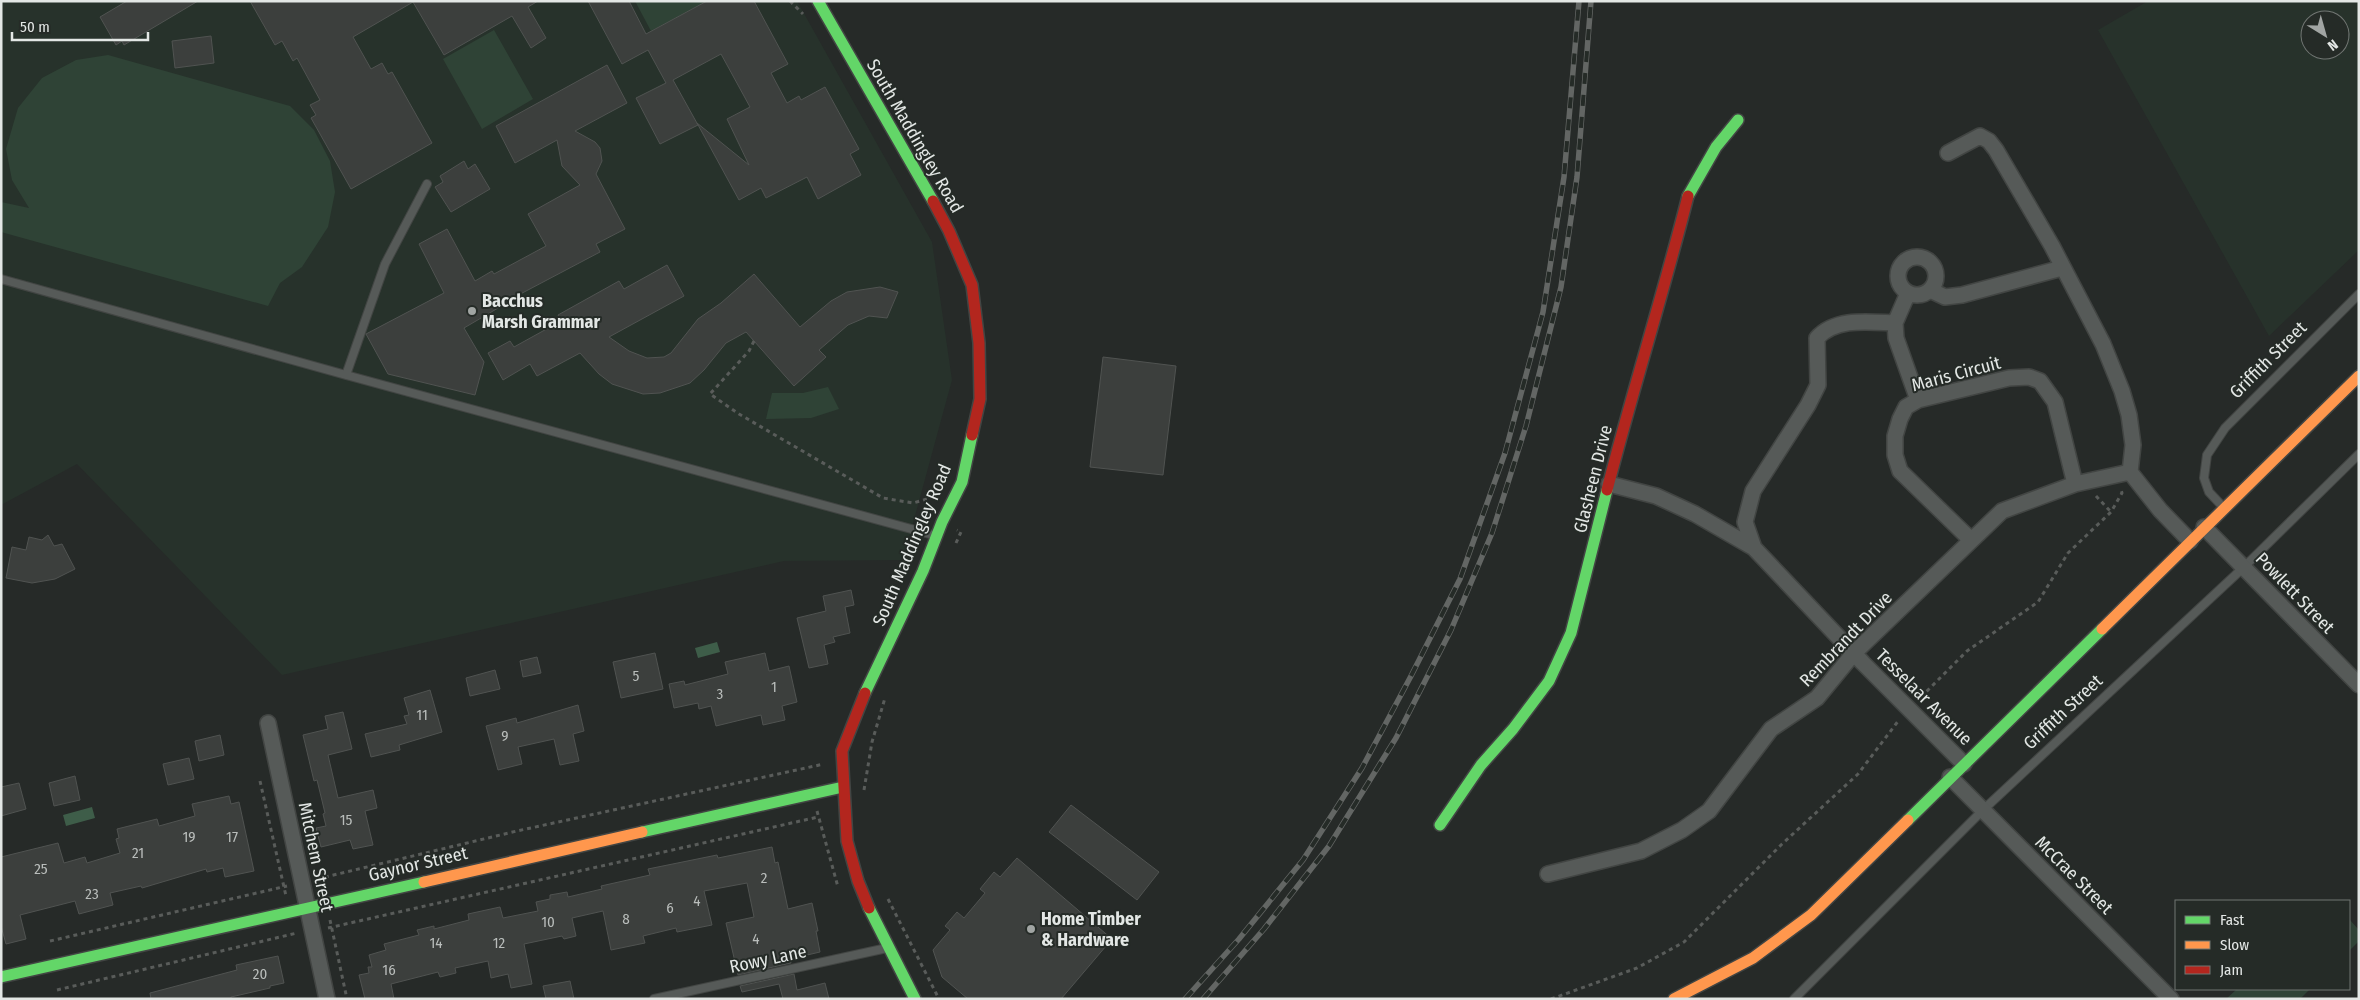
<svg xmlns="http://www.w3.org/2000/svg" width="2360" height="1000" font-family="'Fira Sans Condensed',sans-serif">
<style>
.built{fill:#27322b;fill-rule:evenodd}
.green{fill:#2f4336}
.water{fill:#3e5d49}
.building{fill:#3c3f3d;stroke:#505351}
.lines{fill:none;stroke-linecap:round;stroke-linejoin:round}
.lane-casing{stroke:#424543;stroke-width:10}
.street-casing{stroke:#424543;stroke-width:18}
.fast-casing{stroke:#424543;stroke-width:14}
.slow-casing{stroke:#424543;stroke-width:14}
.jam-casing{stroke:#424543;stroke-width:14}
.path{stroke:#595c5a;stroke-width:3;stroke-dasharray:4 4;stroke-linecap:butt}
.lane{stroke:#565a58;stroke-width:8}
.street{stroke:#565a58;stroke-width:15}
.fast{stroke:#63d668;stroke-width:11}
.slow{stroke:#ff974d;stroke-width:11}
.jam{stroke:#b3261e;stroke-width:11}
.rail-casing{stroke:#636664;stroke-width:5.5}
.rail{stroke:#252b27;stroke-width:4;stroke-dasharray:11;stroke-linecap:butt}
.poi-dot{fill:#a1a5a3;stroke:#252b27;stroke-width:2}
.labels{text-anchor:middle;stroke-width:4;stroke-linejoin:round;paint-order:stroke}
.number-label{font-size:15px;fill:#b9bdbb}
.street-label{font-size:18px;fill:#e3e7e5;stroke:#252b27}
.poi-label{font-size:18px;font-weight:bold;fill:#e3e7e5;stroke:#252b27;text-anchor:start}
</style>
<rect width="100%" height="100%" fill="#262a28"/>
<path class="built" d="M1,1H797L932,242L952,380L903,560L784,561L282,675L77,464L1,505Z
M2148,1H2359V250L2269,336L2098,30ZM2310,20H2340V50H2310Z"/>
<path class="green" d="M635,1H707L651,31Z
M494,30L533,99L482,129L443,59Z
M108,55L290,106L314,130L330,161L335,192L328,227L302,267L280,283L268,306L1,232V202L29,208L12,180L6,149L18,108L42,78L76,60Z
M828,387L839,409L811,418L766,419L772,393H803Z
M2349,919L2359,930V941L2349,951Z
M2237,989H2310L2300,999H2226Z"/>
<path class="water" d="M717,642L720,652L698,658L695,648Z
M92,807L95,818L66,826L63,815Z"/>
<path class="building" d="M127,1H198L124,45L122,41L116,45L100,17Z
M250,1H538L528,7L546,38L531,48L512,16L444,55L413,2L353,37L371,69L382,63L388,74L392,72L432,143L351,189L311,118L316,115L310,105L320,100L297,58L293,61L282,41L275,45Z
M588,1H629L646,34L707,1H754L788,64L771,73L787,103L799,96L801,100L825,87L859,149L850,154L861,175L818,199L807,177L766,198L761,188L739,200L697,123L749,165L727,119L750,107L721,54L673,80L698,125L660,144L636,98L666,83L648,50L622,64Z
M211,36L214,63L175,68L172,41Z
M607,65L627,103L575,131L595,142L600,148L602,161L596,174L625,229L596,244L600,252L509,300L510,301L464,328L484,362L475,395L388,374L366,334L444,293L419,244L447,229L475,281L492,271L494,274L546,246L528,214L580,185L562,166L557,140L515,163L496,126Z
M464,161L468,169L475,164L490,189L451,212L435,187L443,182L440,176Z
M667,265L684,296L609,337L629,351L647,358L664,357L671,353L698,319L721,303L754,274L800,327L831,301L847,292L880,287L898,292L887,318L869,316L848,325L819,350L826,357L794,386L746,332L726,343L704,370L690,383L660,393L643,394L612,384L599,374L580,353L537,376L530,364L503,380L488,353L510,341L514,347L561,321L558,315L619,281L624,289Z
M1103,357L1176,366L1163,475L1090,467Z
M48,535L54,546L62,544L75,569L55,579L32,583L6,578L12,547L26,550L29,537L42,540Z
M851,590L854,605L845,607L850,633L833,637L835,642L824,645L828,664L809,668L797,618L826,611L823,596Z
M655,653L663,689L621,698L613,662Z
M765,653L769,671L789,666L797,702L782,706L785,720L763,725L761,715L716,726L711,706L699,709L698,703L674,708L669,684L684,681L685,685L728,674L725,662Z
M537,657L541,673L523,677L520,661Z
M495,670L500,689L470,696L466,678Z
M430,690L442,732L399,745L400,750L371,757L365,734L407,724L404,716L409,715L404,698Z
M578,705L584,731L573,734L579,761L560,765L554,739L518,747L522,764L498,770L486,726L516,718L517,723Z
M343,712L352,749L328,755L338,798L373,790L377,808L365,811L373,845L353,849L350,840L321,847L316,828L326,826L323,814L325,813L317,780L314,781L303,735L328,729L325,716Z
M220,735L224,755L199,761L195,741Z
M189,758L194,779L168,785L163,764Z
M75,776L80,800L54,806L49,783Z
M19,783L26,809L1,816V787Z
M229,796L231,804L239,802L254,871L225,877L223,868L207,872L206,869L142,888L141,886L110,893L113,905L79,914L75,901L20,915L26,939L6,944L1,926V857L58,843L64,863L85,857L87,863L120,853L116,839L119,838L117,829L157,819L159,826L195,816L192,804Z
M1071,805L1159,872L1137,900L1049,832Z
M772,847L775,863L778,862L788,909L812,903L818,931H816L820,952L790,959L791,963L738,975L726,923L754,917L747,883L704,891L712,925L677,932L676,928L643,936L645,943L611,950L603,911L572,918L576,936L564,939L562,936L524,944L532,984L511,988L508,974L491,978L488,961L455,968L456,973L440,977L438,972L391,984L394,999H365L359,975L369,973L368,967H372L369,955L386,950L384,944L419,935L417,930L434,926V929L469,920L468,914L500,907L503,918L538,911L536,902L550,899V895L567,892L568,897L602,889L601,886L650,875L648,869L717,855L718,858Z
M1017,858L1112,939L1061,999H968L942,977L933,950L950,930L945,926L957,912L964,918L985,893L980,889L994,872L1000,877Z
M278,956L284,983L270,986V988L231,997V999H151L150,993L237,970L236,965Z
M794,974L797,990L825,983L829,999H783L779,984L742,992L740,986Z
M570,981L574,999H546L543,986Z"/>
<g class="lines">
<g class="lane-casing">
<path id="lane" d="M1,279L346,375L937,536
M346,375L385,264L427,184
M2224,508L2209,492L2204,478L2207,455L2225,428L2359,294
M654,999L887,948
M1794,999L1983,810L2244,567L2359,454"/>
</g>
<g class="street-casing">
<path id="street" d="M1948,153L1980,136L1989,141L1996,150L2052,246L2103,344L2122,391L2129,415L2133,445L2130,472L2160,510L2190,541
M1898 276a19 19 0 1 1 38 0a19 19 0 1 1-38 0Z
M1930,290L1945,297L1962,295L2062,268
M1908,293L1895,323L1896,338L1918,400
M1895,323C1869,322 1836,317 1817,338L1818,385L1808,405L1753,491L1745,522L1754,548L1863,663L1964,764
M1609,484L1656,496L1695,514L1754,548
M2204,527L2359,685
M1971,540L1900,471L1895,455V436L1900,419L1906,407L1918,400L2009,378L2029,377L2040,381L2055,402L2075,484
M268,723L327,999
M1950,777L2171,999
M1548,874L1641,851L1682,830L1709,811L1771,729L1817,698L1854,653L2002,511L2075,484L2130,472"/>
</g>
<g class="fast-casing">
<path id="fast" d="M818,1L933,201
M1688,196L1716,147L1738,120
M865,693L923,571L942,522L962,482L972,435
M1908,820L2102,629
M1440,825L1481,765L1513,729L1549,681L1571,633L1607,490
M642,832L843,787
M869,908L915,999
M1,977L424,882"/>
</g>
<g class="slow-casing">
<path id="slow" d="M2102,629L2359,376
M424,882L642,832
M1674,999L1753,958L1811,915L1908,820"/>
</g>
<g class="jam-casing">
<path id="jam" d="M933,201L949,231L972,285L979,343L980,399L972,435
M1607,490C1632,392 1663,295 1688,196
M865,693L842,751L847,841L858,881L869,908"/>
</g>
<path class="path" d="M790,1L803,14
M754,341L749,351L710,394L739,414L883,498L913,503L934,497
M2096,496L2111,512
M956,543L961,532L957,530
M1921,697L1967,651L2038,602L2068,553L2111,512L2122,493L2121,490
M260,781L286,896
M864,790L872,742L885,698
M817,811L838,887
M317,879L517,831L824,764
M888,899L939,999
M330,920L347,999
M328,928L818,817
M50,941L287,886
M57,990L297,933
M1551,999L1637,968L1684,942L1781,845L1858,774L1899,720"/>
<use href="#lane" class="lane"/>
<use href="#street" class="street"/>
<use href="#fast" class="fast"/>
<use href="#slow" class="slow"/>
<use href="#jam" class="jam"/>
<g class="rail-casing">
<path id="rail" d="M1185,999L1239,939L1303,860L1362,768L1411,676L1460,579L1505,453L1543,312L1564,177L1579,1
M1203,999L1264,929L1329,846L1396,738L1451,630L1492,533L1526,426L1561,287L1577,177L1591,1"/>
</g>
<use href="#rail" class="rail"/>
</g>
<g class="poi-dot">
<circle cx="472" cy="311" r="5"/>
<circle cx="1031" cy="929" r="5"/>
</g>
<g class="labels">
<g class="number-label">
<text x="636" y="681">5</text>
<text x="774" y="692">1</text>
<text x="720" y="699">3</text>
<text x="422" y="720">11</text>
<text x="505" y="741">9</text>
<text x="346" y="825">15</text>
<text x="189" y="842">19</text>
<text x="232" y="842">17</text>
<text x="138" y="858">21</text>
<text x="41" y="874">25</text>
<text x="764" y="883">2</text>
<text x="92" y="899">23</text>
<text x="697" y="906">4</text>
<text x="670" y="913">6</text>
<text x="626" y="924">8</text>
<text x="548" y="927">10</text>
<text x="756" y="944">4</text>
<text x="436" y="948">14</text>
<text x="499" y="948">12</text>
<text x="389" y="975">16</text>
<text x="260" y="979">20</text>
</g>
<g class="street-label">
<text transform="translate(915 136) rotate(60)" y="6">South Maddingley Road</text>
<text transform="translate(2268 360) rotate(-45)" y="6">Griffith Street</text>
<text transform="translate(1956 374) rotate(-15)" y="6">Maris Circuit</text>
<text transform="translate(1593 479) rotate(-76)" y="6">Glasheen Drive</text>
<text transform="translate(912 545) rotate(-67)" y="6">South Maddingley Road</text>
<text transform="translate(2295 593) rotate(46)" y="6">Powlett Street</text>
<text transform="translate(1846 639) rotate(-46)" y="6">Rembrandt Drive</text>
<text transform="translate(1924 697) rotate(45)" y="6">Tesselaar Avenue</text>
<text transform="translate(2063 712) rotate(-43)" y="6">Griffith Street</text>
<text transform="translate(316 857) rotate(78)" y="6">Mitchem Street</text>
<text transform="translate(418 864) rotate(-13)" y="6">Gaynor Street</text>
<text transform="translate(2074 875) rotate(45)" y="6">McCrae Street</text>
<text transform="translate(768 959) rotate(-12)" y="6">Rowy Lane</text>
</g>
<g class="poi-label">
<text x="482" y="307">Bacchus<tspan x="482" dy="21">Marsh Grammar</tspan></text>
<text x="1041" y="925">Home Timber<tspan x="1041" dy="21">&amp; Hardware</tspan></text>
</g>
</g>
<rect width="2360" height="1000" fill="none" stroke="#e3e7e5" stroke-width="5"/>
<rect x="2175" y="900" width="175" height="90" fill="#252b27" stroke="#717673"/>
<rect x="2185" y="916" width="25" height="8" fill="#63d668" stroke="#717673"/>
<text x="2220" y="925" font-size="15" fill="#e3e7e5">Fast</text>
<rect x="2185" y="941" width="25" height="8" fill="#ff974d" stroke="#717673"/>
<text x="2220" y="950" font-size="15" fill="#e3e7e5">Slow</text>
<rect x="2185" y="966" width="25" height="8" fill="#b3261e" stroke="#717673"/>
<text x="2220" y="975" font-size="15" fill="#e3e7e5">Jam</text>
<g transform="translate(2325 35) rotate(143)"><circle r="24" fill="#252b27" stroke="#717673"/>
<path d="M0-4L9 19L0 12L-9 19Z" fill="#a1a5a3"/>
<text y="-8" font-size="14" font-weight="bold" text-anchor="middle" fill="#e3e7e5">N</text>
</g>
<path d="M12 32v8h136v-8" fill="none" stroke="#e3e7e5" stroke-width="2.5"/>
<text x="20" y="32" font-size="15" fill="#e3e7e5" stroke="#252b27" stroke-width="4" paint-order="stroke">50 m</text>
</svg>
